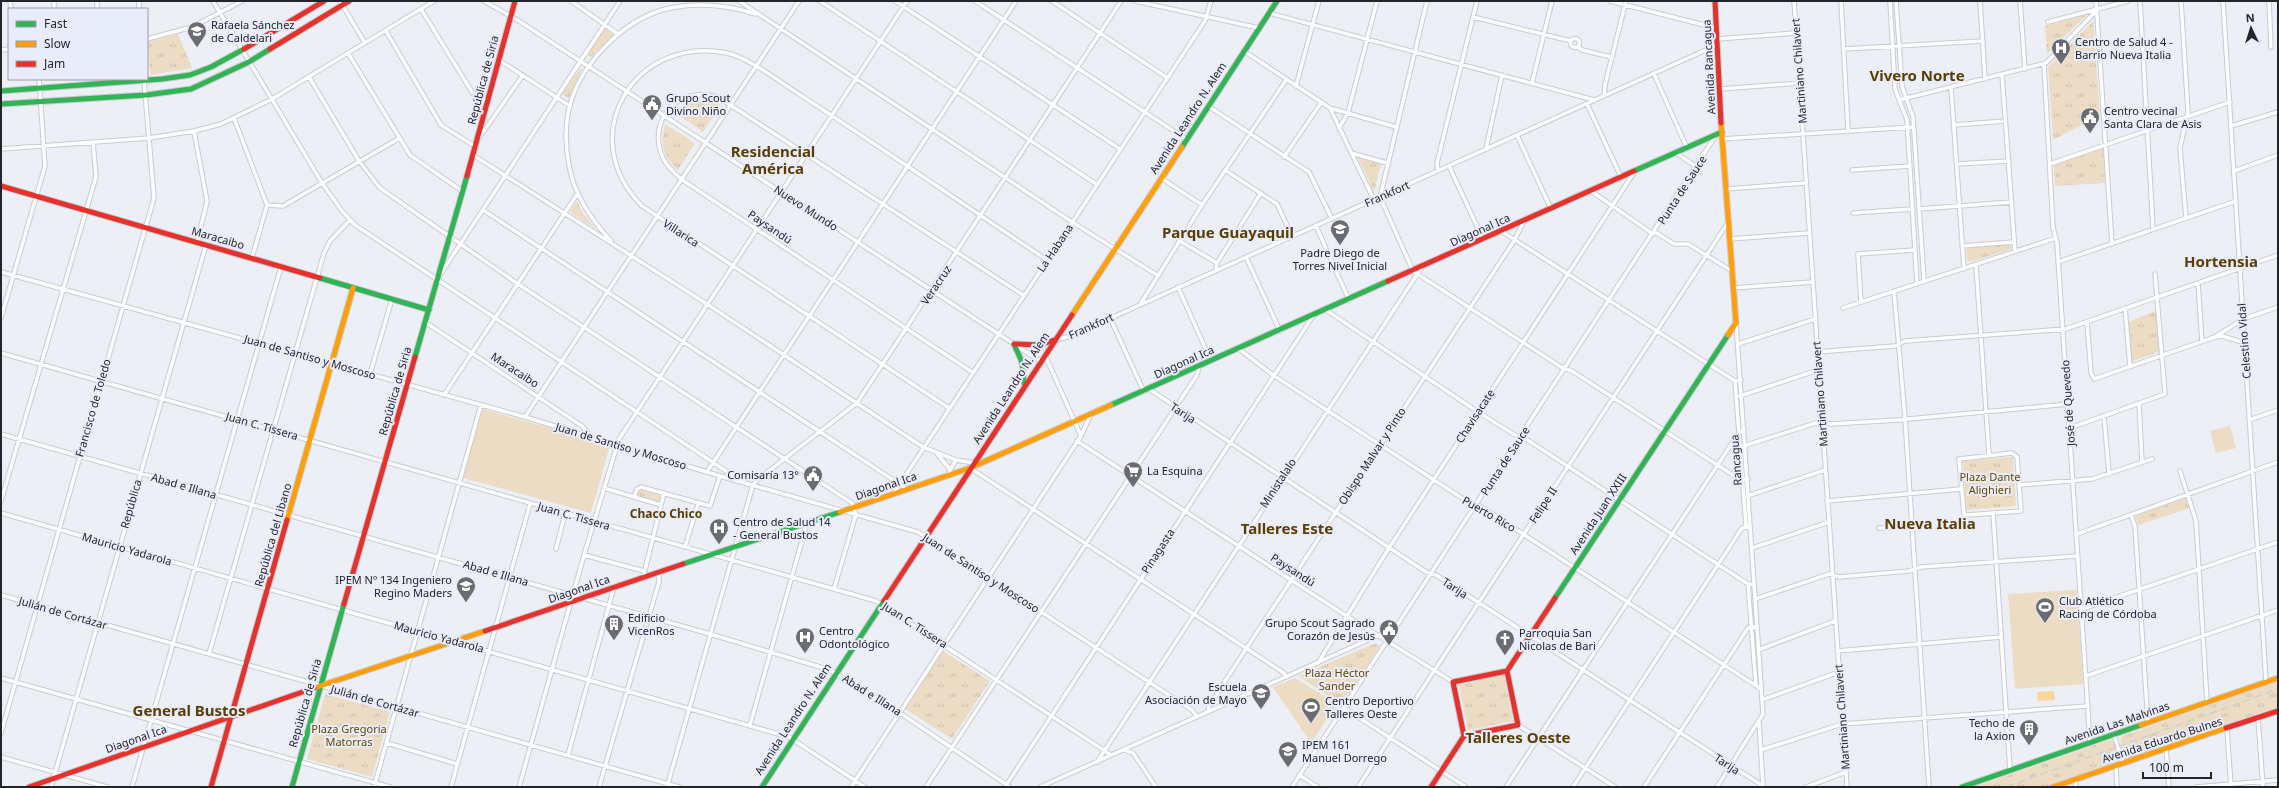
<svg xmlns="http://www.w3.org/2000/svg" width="2279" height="788" font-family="'Noto Sans',sans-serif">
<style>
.grass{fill:url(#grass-tufts)}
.pitch{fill:#ecdcc4}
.water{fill:#f9d69c}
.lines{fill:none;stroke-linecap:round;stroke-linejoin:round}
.street-casing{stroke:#cacbd1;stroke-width:5.5}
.fast-casing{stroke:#cacbd1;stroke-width:7}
.slow-casing{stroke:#cacbd1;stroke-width:7}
.jam-casing{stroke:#cacbd1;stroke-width:7}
.street{stroke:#fcfdfe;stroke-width:3.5}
.fast{stroke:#30b455;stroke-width:5}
.slow{stroke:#ff9f0a;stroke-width:5}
.jam{stroke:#e5322d;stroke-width:5}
.rail{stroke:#cfd0d2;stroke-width:1.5;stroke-dasharray:8 4;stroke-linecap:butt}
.labels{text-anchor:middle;stroke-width:4;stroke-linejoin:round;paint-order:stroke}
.poi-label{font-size:11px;fill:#24252a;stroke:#e9ecfa;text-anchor:start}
.street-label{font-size:11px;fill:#24252a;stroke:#e9ecfa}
.park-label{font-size:11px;fill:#674700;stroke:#e9ecfa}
.neighbourhood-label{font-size:12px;font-weight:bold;fill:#5b3e01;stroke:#e9ecfa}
.district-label{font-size:15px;font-weight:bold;fill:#5b3e01;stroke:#e9ecfa}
</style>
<defs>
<pattern id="grass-tufts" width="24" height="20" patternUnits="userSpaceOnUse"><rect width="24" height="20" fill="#ecdcc4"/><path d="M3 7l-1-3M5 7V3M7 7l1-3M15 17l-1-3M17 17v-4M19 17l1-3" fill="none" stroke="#cabda9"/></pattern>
</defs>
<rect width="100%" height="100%" fill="#edeff6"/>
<path class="grass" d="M2087,15L2047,54L2045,26Z
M2093,21L2100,116L2053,140L2048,67Z
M605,27L613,35L591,57L587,54Z
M178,34L192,68L150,75L148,42Z
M583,67L569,98L561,94L580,69Z
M703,100H711L721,105L703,132L674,112L685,104Z
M665,124L695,143L678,170C663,157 660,143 665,124Z
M2103,147L2105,183L2055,186L2054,164Z
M1358,158L1381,164L1374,192Z
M577,201L582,212L596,229L570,212Z
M2011,244V249L1970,262L1967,260L1966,249L1970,247Z
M2158,310L2161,351L2131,362L2128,322Z
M2013,457L2016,506L1966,510L1963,461Z
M639,489L662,496L660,503L637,495Z
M2186,498L2190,508L2138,525L2135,516Z
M1376,643L1380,646L1342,705L1298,676Z
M943,651L990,681L952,739L905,709Z
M1504,675L1513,721L1468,730L1459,685Z
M2278,681V707L2130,758L2125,756L2120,741L2122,736Z
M325,694L390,712L372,777L307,759Z
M2110,740L2114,741L2120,759L2116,764L2049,787H1974Z"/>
<path class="pitch" d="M482,409L610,445L591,513L463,478Z
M2230,426L2236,448L2216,453L2210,431Z
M2077,590L2083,684L2015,689L2008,594Z
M1295,678L1337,704L1311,743L1273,687Z
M346,719L366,725L363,735L343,729Z"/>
<path class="water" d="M2054,691L2055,700L2038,701L2037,692Z
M1307,693L1321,702L1318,707L1304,698Z"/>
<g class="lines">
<g class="street-casing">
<path id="street" d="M10,1L11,9
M54,1V9
M97,1V9
M139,1V9
M213,1L322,183L342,211L355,225L741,481
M340,1L365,43
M484,1L519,21L1040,361
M571,1L618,34
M739,1L1072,222L1157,275
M820,1L1096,184
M895,1L1120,149
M975,1L1186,139
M1052,1L1166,77
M1135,1L1259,28
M1427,1L1380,197L1413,271L1561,367L1572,371L1739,479H1748
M1610,1L1716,28
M1794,1L1847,787
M1841,1L1848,130
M1890,1L1895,89L1907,120L1917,284
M1896,1L1902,86L1913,117L1924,281
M1980,1L1985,79
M2020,1L2025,69
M2096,1L2112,244
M2140,1L2153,229
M2181,1L2188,112L2180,148L2186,218
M2223,1L2266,682
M2269,1L2271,47
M421,9L472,92L478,98L487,101
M1269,13L1594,100
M1473,17L1571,41
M2048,22L2128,1
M386,31L441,125L476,147
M1570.5 43a4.5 4.5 0 1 1 9 0a4.5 4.5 0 1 1-9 0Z
M147,39L192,27L242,1
M1717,39L1796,33
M1578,47L1582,50L1611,57
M1844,49L1983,41
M1,50L9,49
M1244,51L1330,108L1396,127
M348,53L410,155L462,191
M499,60L570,106
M2044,64L2053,227L2057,243L2090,743
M1654,74L1687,148
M2002,75L2015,251
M309,77L359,161L380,188L518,284L852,503L856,514L834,589
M1532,83L1552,1
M1296,86L1319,1
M1951,87L1964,269
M1720,89L1800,83
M1604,96L1605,85L1626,1
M1899,100L2046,63L2097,10
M1587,104L1621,177
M1208,106L1309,172L1332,219
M1330,108L1374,200
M234,118L267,205L252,258
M1954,125L2005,121
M2231,126L2278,112
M1339,128L1348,113L1377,1
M194,131L207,201L197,243
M1517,135L1551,209
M479,138L523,75
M1722,139L1913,127
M1,149L149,138L194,131L221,124L272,99L434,1
M1486,149L1502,75
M1351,153L1387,163
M1676,153L1697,167
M473,155L707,304L923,447L956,460L974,463
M1284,157L1321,103
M1957,164L2009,161
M2050,164L2230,102
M1449,166L1483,239
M1225,170L1277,204L1292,236
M1852,170L1910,166
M1438,171L1437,163L1477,1
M2234,171L2278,155
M1161,178L1202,205
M1725,189L1806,183
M1591,191L1653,234
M267,205L283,206L398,139
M1919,209L2012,202
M483,210L907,489
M1853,213L1913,209
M1316,226L1349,300
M1501,231L1735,381L1741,380
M1655,232L1674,244H1688L1732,271
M1729,239L1809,233
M611,241C591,219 574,195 569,165C565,146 565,123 570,105C581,64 622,22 662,10C692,2 726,4 755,14
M1180,241L1217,263
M1962,246L2014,242
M1246,257L1280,331
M2058,262L2236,201
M1976,265L1989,455
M1216,270L1217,263L1261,193
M1,272L525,417L720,476L918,532L1192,710L1197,717
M440,275L620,1
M2198,284L2202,341
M1178,287L1211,361
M1733,288L1813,282
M1894,291L1905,418L1929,787
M1861,302L1858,254L1915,250
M1141,303L1202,205L1286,80
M1843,308L2056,238
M2125,308L2130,366
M1326,310L1478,412L1515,435L1526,439L1748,584L1754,585
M1,318L45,166L39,79
M1110,318L1144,392
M425,322L582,426L591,436
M2087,322L2091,373L2094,379L2215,337L2243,319L2278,307
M2216,337L2222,336L2245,343
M1055,340L1071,336L1717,45
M1738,344L1815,319
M1239,349L1273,375L1471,504L1480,506L1761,689
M1817,352L1895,346L1905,341L2066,329L2278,255
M1,353L876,601L1111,755
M1045,355L1081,436
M972,372L681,179C674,173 667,166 663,158C646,119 679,85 718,97L1023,295
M370,374L392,299
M1735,381L1746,526
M1149,389L1426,572L1436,575L1763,786
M444,395L578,193
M1740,396L1818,370
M2139,403L2142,462
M949,408L642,206C573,137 634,34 727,53C750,58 784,85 805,98C886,151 966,206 1047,260
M2104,416L2109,474
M525,417L799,1
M2249,420L2278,410
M2070,428L2165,394L2155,274
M1,434L710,634L830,670L900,713L1010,787
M1077,441L1345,615L1453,682
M1740,447L1819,422L1831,424L1898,420L2068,404
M2012,453L2017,457L2021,511L1967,515L1964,514L1959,459Z
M938,455L949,468L950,475
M970,468L1284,673L1286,677
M950,470L956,460
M2180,471L2196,521L2207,702
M707,472L1016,1
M2020,485L2092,479L2152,459
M604,488L661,505
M894,493L1205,21L1211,1
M1747,496L1825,470
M634,497L637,489L641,487L710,506L720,476
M1,501L96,177L93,142
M1827,501L1961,489
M1,513L789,737L865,787
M1993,513L2010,770
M2131,515L2135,526L2148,723
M1879,528L1912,527
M2077,534L2278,462
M685,547L698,504
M1752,548L1829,522
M556,549L565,514
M584,555L644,571
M643,578L664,493
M1748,584L1756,685
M1,595L679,787
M1755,599L1829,574L1839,577L1909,571L1921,567L2078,556
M2082,609L2278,542
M1758,650L1835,621
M1837,651L2001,637
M209,654L324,253L330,241L350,220
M1318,663L1389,548L1635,171
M2086,676L2278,610
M1,678L390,787
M1762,700L1839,672
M1344,708L1466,787
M1208,712L1209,706L1246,649L1514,241L1524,221
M2258,718L2263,787
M1759,722L1763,786
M750,725L807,523
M1518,725L1615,787
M2227,729L2231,787
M1,733L154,198L144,80
M2114,735L2123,763
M387,743L457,764
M2166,749L2169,787
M1124,750L1133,753L1156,787
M1761,750L1842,724L2088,706
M568,755L614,587
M1,757L107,787
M1097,762L1422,267
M2116,765L2117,787
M1299,775L1318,787
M2075,779L2076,787
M51,787L206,245
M132,787L281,267
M374,787L481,405
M451,787L530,504
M519,787L584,555L619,439L907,1
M599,787L659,582V572
M667,787L753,485L757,480L857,403L1121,1
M851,787L1081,436L1090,416
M926,787L1197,375L1199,367
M1005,787L1313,316
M1040,787L1379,635L1394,630
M1292,787L1716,135
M1358,787L1727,224
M1506,787L1736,437L1744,429
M1573,787L1742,528L1750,526
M1644,787L1748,628L1757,626
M1717,787L1763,714L1736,323
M1806,787L1846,772
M2196,787L2278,780"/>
</g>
<g class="fast-casing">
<path id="fast" d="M1,91L162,79L190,75L211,67L244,49
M1,104L146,95L191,89L249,62L270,49
M1182,147L1277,1
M1634,171L1722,132
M320,278L429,310
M1014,344L1022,362L1024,383
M415,357L467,176
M1111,405L1388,281
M683,564L840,512
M1555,598L1728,335
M292,787L344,604
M762,787L884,601
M1962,787L2141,725"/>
</g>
<g class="slow-casing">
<path id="slow" d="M1721,123L1736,323L1728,335
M1072,315L1182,147
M840,512L970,468L1111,405
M287,520L353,288
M314,688L485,631
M2141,725L2278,678
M2053,787L2226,728"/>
</g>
<g class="jam-casing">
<path id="jam" d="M1715,1L1721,123
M244,49L324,1
M270,49L349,1
M467,176L515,1
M1,186L320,278
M1388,281L1634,171
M1014,344L1038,345L1055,340
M884,601L1072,315
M344,604L415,357
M485,631L683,564
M2226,728L2278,711
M1464,736L1453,682L1507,671L1555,598
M29,787L314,688
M211,787L287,520
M1431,787L1464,736L1518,725L1507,671"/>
</g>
<use href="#street" class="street"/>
<use href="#fast" class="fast"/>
<use href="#slow" class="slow"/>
<use href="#jam" class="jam"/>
<path class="rail" d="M2006,787L2278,689"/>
</g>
<defs>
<g id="school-pin" transform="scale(1)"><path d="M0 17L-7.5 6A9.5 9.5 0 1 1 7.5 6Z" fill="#6a6c71" stroke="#e9ecfa"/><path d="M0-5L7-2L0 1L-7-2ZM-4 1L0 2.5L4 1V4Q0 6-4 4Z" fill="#fff"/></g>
<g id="hospital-pin" transform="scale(1)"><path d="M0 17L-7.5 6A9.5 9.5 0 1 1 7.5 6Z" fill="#6a6c71" stroke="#e9ecfa"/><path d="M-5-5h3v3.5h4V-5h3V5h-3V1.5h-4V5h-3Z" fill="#fff"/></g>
<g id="civic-pin" transform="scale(1)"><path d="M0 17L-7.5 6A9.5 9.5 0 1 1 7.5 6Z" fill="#6a6c71" stroke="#e9ecfa"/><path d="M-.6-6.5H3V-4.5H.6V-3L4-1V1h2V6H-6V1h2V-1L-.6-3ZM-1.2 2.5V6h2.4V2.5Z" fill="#fff"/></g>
<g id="supermarket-pin" transform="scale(1)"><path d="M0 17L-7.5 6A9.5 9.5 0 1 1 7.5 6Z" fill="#6a6c71" stroke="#e9ecfa"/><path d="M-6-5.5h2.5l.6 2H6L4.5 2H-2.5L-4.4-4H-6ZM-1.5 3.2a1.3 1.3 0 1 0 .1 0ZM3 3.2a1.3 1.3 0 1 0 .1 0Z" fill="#fff"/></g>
<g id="stadium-pin" transform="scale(1)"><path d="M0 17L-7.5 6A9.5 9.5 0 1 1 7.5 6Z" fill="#6a6c71" stroke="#e9ecfa"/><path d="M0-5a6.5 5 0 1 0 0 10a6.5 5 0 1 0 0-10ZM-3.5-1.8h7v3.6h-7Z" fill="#fff"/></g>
<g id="building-pin" transform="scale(1)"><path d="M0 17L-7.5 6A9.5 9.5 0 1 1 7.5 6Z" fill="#6a6c71" stroke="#e9ecfa"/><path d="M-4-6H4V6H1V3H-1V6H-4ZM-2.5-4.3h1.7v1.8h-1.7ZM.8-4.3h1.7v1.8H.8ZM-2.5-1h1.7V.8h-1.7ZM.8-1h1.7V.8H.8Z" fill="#fff"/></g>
<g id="church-pin" transform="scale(1)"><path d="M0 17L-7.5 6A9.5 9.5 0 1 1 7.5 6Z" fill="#6a6c71" stroke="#e9ecfa"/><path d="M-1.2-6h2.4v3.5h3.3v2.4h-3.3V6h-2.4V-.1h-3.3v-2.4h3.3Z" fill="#fff"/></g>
</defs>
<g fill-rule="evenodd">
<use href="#school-pin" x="197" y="31"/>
<use href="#hospital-pin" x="2061" y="48"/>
<use href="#civic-pin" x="652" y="104"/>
<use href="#civic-pin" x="2090" y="117"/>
<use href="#school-pin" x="1340" y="229"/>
<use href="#supermarket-pin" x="1133" y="471"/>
<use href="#civic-pin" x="813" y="475"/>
<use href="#hospital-pin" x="719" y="528"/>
<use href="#school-pin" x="466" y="586"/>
<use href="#stadium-pin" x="2045" y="607"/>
<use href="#building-pin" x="614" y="624"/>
<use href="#civic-pin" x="1389" y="629"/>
<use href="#hospital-pin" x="805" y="637"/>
<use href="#church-pin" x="1505" y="639"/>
<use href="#school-pin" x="1261" y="693"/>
<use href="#stadium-pin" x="1311" y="707"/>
<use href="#building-pin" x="2029" y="729"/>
<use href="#school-pin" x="1288" y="751"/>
</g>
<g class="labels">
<g class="poi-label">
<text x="211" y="29">Rafaela Sánchez<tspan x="211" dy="13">de Caldelari</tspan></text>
<text x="2075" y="46">Centro de Salud 4 -<tspan x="2075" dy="13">Barrio Nueva Italia</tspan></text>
<text x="666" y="102">Grupo Scout<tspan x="666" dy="13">Divino Niño</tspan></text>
<text x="2104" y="115">Centro vecinal<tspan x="2104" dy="13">Santa Clara de Asis</tspan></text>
<text x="1340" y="257" text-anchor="middle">Padre Diego de<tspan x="1340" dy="13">Torres Nivel Inicial</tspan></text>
<text x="1147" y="475">La Esquina</text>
<text x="799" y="479" text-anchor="end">Comisaría 13°</text>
<text x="733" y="526">Centro de Salud 14<tspan x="733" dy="13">- General Bustos</tspan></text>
<text x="452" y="584" text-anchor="end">IPEM Nº 134 Ingeniero<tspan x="452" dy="13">Regino Maders</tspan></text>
<text x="2059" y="605">Club Atlético<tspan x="2059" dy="13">Racing de Córdoba</tspan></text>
<text x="628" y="622">Edificio<tspan x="628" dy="13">VicenRos</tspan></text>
<text x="1375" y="627" text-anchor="end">Grupo Scout Sagrado<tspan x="1375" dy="13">Corazón de Jesús</tspan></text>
<text x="819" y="635">Centro<tspan x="819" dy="13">Odontológico</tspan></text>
<text x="1519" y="637">Parroquia San<tspan x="1519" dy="13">Nicolas de Bari</tspan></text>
<text x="1247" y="691" text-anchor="end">Escuela<tspan x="1247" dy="13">Asociación de Mayo</tspan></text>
<text x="1325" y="705">Centro Deportivo<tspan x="1325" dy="13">Talleres Oeste</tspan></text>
<text x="2015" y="727" text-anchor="end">Techo de<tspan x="2015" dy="13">la Axion</tspan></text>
<text x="1302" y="749">IPEM 161<tspan x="1302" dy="13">Manuel Dorrego</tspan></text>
</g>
<g class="street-label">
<text transform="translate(1709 67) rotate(-93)" y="4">Avenida Rancagua</text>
<text transform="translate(1799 71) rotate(-94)" y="4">Martiniano Chilavert</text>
<text transform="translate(483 80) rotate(-75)" y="4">República de Siria</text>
<text transform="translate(1188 118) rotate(-57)" y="4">Avenida Leandro N. Alem</text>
<text transform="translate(1682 190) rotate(-57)" y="4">Punta de Sauce</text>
<text transform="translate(1387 194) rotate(-24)" y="4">Frankfort</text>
<text transform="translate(806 208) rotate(33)" y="4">Nuevo Mundo</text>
<text transform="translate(770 227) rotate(34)" y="4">Paysandú</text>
<text transform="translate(1480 230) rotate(-24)" y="4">Diagonal Ica</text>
<text transform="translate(681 233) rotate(33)" y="4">Villarica</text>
<text transform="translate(218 238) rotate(16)" y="4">Maracaibo</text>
<text transform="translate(1055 248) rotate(-56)" y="4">La Habana</text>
<text transform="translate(936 285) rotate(-56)" y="4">Veracruz</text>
<text transform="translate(1091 326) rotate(-24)" y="4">Frankfort</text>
<text transform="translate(2244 341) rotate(-94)" y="4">Celestino Vidal</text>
<text transform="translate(310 357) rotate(16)" y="4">Juan de Santiso y Moscoso</text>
<text transform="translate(1184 362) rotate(-24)" y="4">Diagonal Ica</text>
<text transform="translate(515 370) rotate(33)" y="4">Maracaibo</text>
<text transform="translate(1011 388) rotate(-57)" y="4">Avenida Leandro N. Alem</text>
<text transform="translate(395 391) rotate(-74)" y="4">República de Siria</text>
<text transform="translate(1820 394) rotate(-94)" y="4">Martiniano Chilavert</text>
<text transform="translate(2068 403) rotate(-94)" y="4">José de Quevedo</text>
<text transform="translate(93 408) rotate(-74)" y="4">Francisco de Toledo</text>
<text transform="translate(1183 413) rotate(33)" y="4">Tarija</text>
<text transform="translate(1475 416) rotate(-57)" y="4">Chavisacate</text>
<text transform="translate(262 426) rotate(16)" y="4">Juan C. Tissera</text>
<text transform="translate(621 446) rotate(17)" y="4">Juan de Santiso y Moscoso</text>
<text transform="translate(1372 456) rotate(-57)" y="4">Obispo Malvar y Pinto</text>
<text transform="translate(1736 460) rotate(-94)" y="4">Rancagua</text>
<text transform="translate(1505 461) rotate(-57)" y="4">Punta de Sauce</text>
<text transform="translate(1278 483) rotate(-57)" y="4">Ministalalo</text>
<text transform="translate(184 486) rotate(16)" y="4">Abad e Illana</text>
<text transform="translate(886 486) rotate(-19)" y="4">Diagonal Ica</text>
<text transform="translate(131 504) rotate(-74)" y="4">República</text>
<text transform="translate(1543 505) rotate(-57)" y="4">Felipe II</text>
<text transform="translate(1489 514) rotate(30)" y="4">Puerto Rico</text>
<text transform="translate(1598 514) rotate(-57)" y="4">Avenida Juan XXIII</text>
<text transform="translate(574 516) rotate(16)" y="4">Juan C. Tissera</text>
<text transform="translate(273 535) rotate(-74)" y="4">República del Libano</text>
<text transform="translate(127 549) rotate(16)" y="4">Mauricio Yadarola</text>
<text transform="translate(1158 551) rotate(-57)" y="4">Pinagasta</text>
<text transform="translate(1293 570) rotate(33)" y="4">Paysandú</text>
<text transform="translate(496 573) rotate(16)" y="4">Abad e Illana</text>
<text transform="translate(981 573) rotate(33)" y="4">Juan de Santiso y Moscoso</text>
<text transform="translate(1455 588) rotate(33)" y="4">Tarija</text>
<text transform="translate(579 589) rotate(-19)" y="4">Diagonal Ica</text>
<text transform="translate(63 613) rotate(16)" y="4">Julián de Cortázar</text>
<text transform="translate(915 625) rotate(33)" y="4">Juan C. Tissera</text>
<text transform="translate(439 637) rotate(15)" y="4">Mauricio Yadarola</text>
<text transform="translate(872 695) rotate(32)" y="4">Abad e Illana</text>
<text transform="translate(375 701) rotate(16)" y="4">Julián de Cortázar</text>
<text transform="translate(305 703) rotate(-74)" y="4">República de Siria</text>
<text transform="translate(1842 717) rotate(-94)" y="4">Martiniano Chilavert</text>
<text transform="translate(793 719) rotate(-57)" y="4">Avenida Leandro N. Alem</text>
<text transform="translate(2117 723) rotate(-19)" y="4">Avenida Las Malvinas</text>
<text transform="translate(136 739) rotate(-19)" y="4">Diagonal Ica</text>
<text transform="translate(2162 740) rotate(-18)" y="4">Avenida Eduardo Bulnes</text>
<text transform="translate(1727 764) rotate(33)" y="4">Tarija</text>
</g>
<g class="park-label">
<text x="1990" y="481">Plaza Dante<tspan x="1990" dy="13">Alighieri</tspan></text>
<text x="1337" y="677">Plaza Héctor<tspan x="1337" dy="13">Sander</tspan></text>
<text x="349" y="733">Plaza Gregoria<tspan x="349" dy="13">Matorras</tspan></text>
</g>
<g class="neighbourhood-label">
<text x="666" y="518">Chaco Chico</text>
</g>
<g class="district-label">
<text x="1917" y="81">Vivero Norte</text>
<text x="773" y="157">Residencial<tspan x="773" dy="17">América</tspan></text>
<text x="1228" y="238">Parque Guayaquil</text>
<text x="2221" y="267">Hortensia</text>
<text x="1930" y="529">Nueva Italia</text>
<text x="1287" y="534">Talleres Este</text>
<text x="189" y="716">General Bustos</text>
<text x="1518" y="743">Talleres Oeste</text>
</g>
</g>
<rect width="2279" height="788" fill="none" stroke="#24252a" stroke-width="4"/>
<rect x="8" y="8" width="140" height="72" fill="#e9ecfa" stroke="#9a9ca7"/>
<rect x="16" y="21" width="20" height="6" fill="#30b455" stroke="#9a9ca7"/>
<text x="44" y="28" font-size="12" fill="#24252a">Fast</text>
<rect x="16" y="41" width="20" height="6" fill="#ff9f0a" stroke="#9a9ca7"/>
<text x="44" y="48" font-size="12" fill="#24252a">Slow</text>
<rect x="16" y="61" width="20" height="6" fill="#e5322d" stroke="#9a9ca7"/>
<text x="44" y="68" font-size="12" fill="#24252a">Jam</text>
<g transform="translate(2251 28) rotate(356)" stroke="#e9ecfa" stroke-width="3" paint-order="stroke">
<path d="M0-3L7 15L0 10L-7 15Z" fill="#24252a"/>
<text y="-6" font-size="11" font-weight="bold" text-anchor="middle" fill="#24252a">N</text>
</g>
<path d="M2143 772v6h68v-6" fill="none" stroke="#24252a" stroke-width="2"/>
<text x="2149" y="772" font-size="12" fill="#24252a" stroke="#e9ecfa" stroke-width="3" paint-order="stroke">100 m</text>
</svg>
